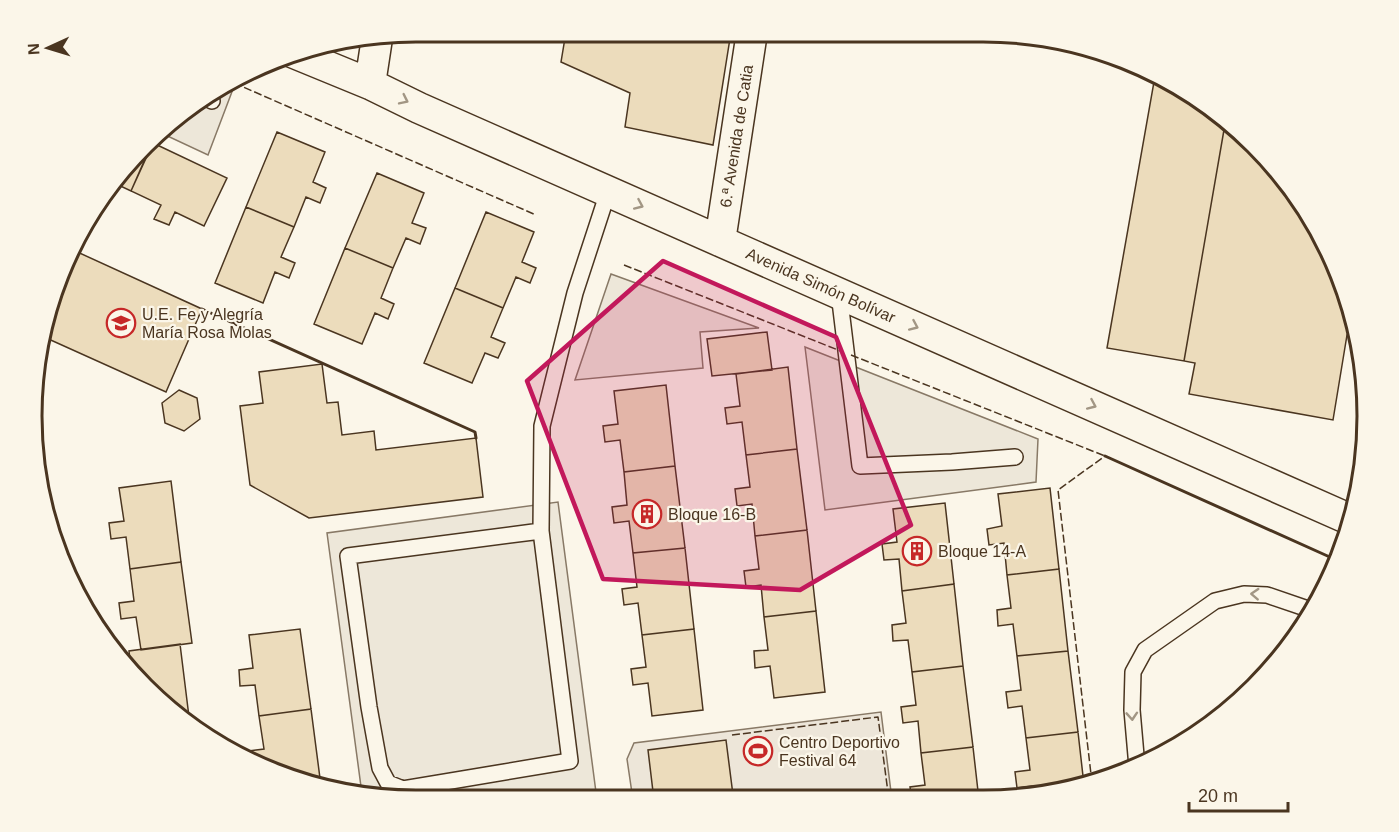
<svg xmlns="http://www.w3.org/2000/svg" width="1399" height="832" font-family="Helvetica,sans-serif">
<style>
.pitch{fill:#ede6d9;stroke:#887966;stroke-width:1.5}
.parking{fill:#ede7d9;stroke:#887966;stroke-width:1.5}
.building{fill:#ecdcbc;stroke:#4a3520;stroke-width:1.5}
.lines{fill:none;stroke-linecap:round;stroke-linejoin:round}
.service-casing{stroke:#4a3520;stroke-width:18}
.minor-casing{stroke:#4a3520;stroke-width:33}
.service{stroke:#fbf6e9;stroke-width:15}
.minor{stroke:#fbf6e9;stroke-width:30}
.fence{stroke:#4a3520;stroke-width:1.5;stroke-dasharray:8 3;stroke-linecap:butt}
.wall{stroke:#4a3520;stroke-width:3}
.oneway{stroke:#a29684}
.marked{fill:#c2185b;fill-opacity:0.2;stroke:#c2185b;stroke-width:4.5;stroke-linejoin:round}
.labels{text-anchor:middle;stroke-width:4.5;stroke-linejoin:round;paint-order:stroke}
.street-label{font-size:16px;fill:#4a3520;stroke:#fbf6e9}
.poi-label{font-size:16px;fill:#4a3520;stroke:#fbf6e9;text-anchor:start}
.rim{fill:none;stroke:#4a3520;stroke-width:3}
</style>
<rect width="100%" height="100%" fill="#fbf6e9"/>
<path class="pitch" d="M881,712L892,800H633L627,759L634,743Z"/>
<path class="parking" d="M228,86L233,89L208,155L161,133L182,111Z
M611,274L759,328L700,332L703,368L575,380Z
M805,347L1038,439L1036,482L825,510Z
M558,502L597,800H391L362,794L327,533Z"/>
<path class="building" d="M566,32H731L713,145L625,127L630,93L561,62Z
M1155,76L1197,96L1225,124L1184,361L1107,348Z
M1225,124L1303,203L1358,337L1347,335L1333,420L1189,394L1195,363L1184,361Z
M277,132L325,152L313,182L326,188L320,203L306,197L294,227L246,207Z
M152,143L131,191L114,183Z
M153,143L227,178L204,226L175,212L169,225L154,219L161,205L131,191Z
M377,173L424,193L412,223L426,228L420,244L406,238L393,268L345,248Z
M246,207L294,227L281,257L295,263L289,278L275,272L263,303L215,283Z
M486,212L534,232L522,262L536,268L530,283L516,277L503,308L455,288Z
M345,248L393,268L381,298L394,304L388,319L375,313L362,344L314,324Z
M73,250L202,309L166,392L44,337L52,293Z
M455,288L503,308L491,337L505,343L498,358L485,353L472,383L424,363Z
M767,332L772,370L712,376L707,339Z
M322,364L327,403L338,402L342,435L374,431L376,450L476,438L483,497L309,518L250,485L240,406L263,403L259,372Z
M788,367L797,449L746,455L742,422L727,424L725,408L740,406L736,374Z
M666,385L675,466L624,472L620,440L605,442L603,426L618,424L614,391Z
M179,390L197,398L200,419L184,431L165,423L162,403Z
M797,449L807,530L755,536L752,504L737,506L735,489L750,487L746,455Z
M675,466L685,548L633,553L629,521L614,523L612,507L627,505L624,472Z
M171,481L181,562L130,569L126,537L111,539L109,523L124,521L119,488Z
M1050,488L1059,569L1007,575L1004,543L989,545L987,529L1002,526L998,494Z
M945,503L954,584L902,591L899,559L884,560L882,544L897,542L893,509Z
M807,530L816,611L764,617L761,585L746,587L744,571L759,569L755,536Z
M685,548L694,629L642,635L638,603L624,605L622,589L637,587L633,553Z
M181,562L192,643L141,650L136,617L121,619L119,603L134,601L130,569Z
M1059,569L1068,651L1017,656L1013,624L998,626L997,610L1011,608L1007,575Z
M954,584L963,666L912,672L908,640L893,641L892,625L906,623L902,591Z
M816,611L825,692L774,698L770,666L755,668L754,651L768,650L764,617Z
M300,629L311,709L259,716L255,685L240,686L239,670L253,668L249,635Z
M694,629L703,710L652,716L648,683L633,685L631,669L646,667L642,635Z
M180,644L190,725L131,669L129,651Z
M1068,651L1078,732L1026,738L1022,706L1008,708L1006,692L1021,690L1017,656Z
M963,666L973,747L921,753L918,721L903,723L901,707L916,705L912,672Z
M311,709L321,786L292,780L266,767L265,765H262L250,759L249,751L264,749L259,716Z
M1078,732L1084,785L1033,795L1032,786L1017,788L1015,772L1030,770L1026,738Z
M726,740L733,795L695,800H654L648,750Z
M973,747L979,800H912L910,787L925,785L921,753Z"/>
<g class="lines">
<g class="service-casing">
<path id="service" d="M206,98L212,101
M839,293L860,466L952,462L1015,457
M541,531L348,556L369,707L380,768L388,783L403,789L570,761L541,531L542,426L575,293L608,192
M1137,767L1132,710L1133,672L1145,650L1215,601L1244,594L1267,595L1311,610"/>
</g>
<g class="minor-casing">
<path id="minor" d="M292,52L370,84L419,108L1349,519
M370,84L377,38
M720,241L752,32"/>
</g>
<use href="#service" class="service"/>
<use href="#minor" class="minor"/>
<path class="fence" d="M234,83L536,215
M624,265L843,352
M851,355L1105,456
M732,735L878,717L889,800
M1092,783L1058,490L1105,456"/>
<path class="wall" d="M202,309L475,432L476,438
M1105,456L1332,558"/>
</g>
<defs><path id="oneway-chevron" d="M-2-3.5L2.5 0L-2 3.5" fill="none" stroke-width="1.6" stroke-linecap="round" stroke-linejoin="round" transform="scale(1.5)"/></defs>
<g class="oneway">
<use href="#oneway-chevron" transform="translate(404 100) rotate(26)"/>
<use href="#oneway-chevron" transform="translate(639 205) rotate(24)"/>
<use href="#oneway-chevron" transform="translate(914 326) rotate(24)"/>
<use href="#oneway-chevron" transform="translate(1092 405) rotate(24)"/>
<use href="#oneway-chevron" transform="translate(1255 594) rotate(-177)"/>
<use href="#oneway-chevron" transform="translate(1132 716) rotate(86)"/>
</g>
<path class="marked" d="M663,261L836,337L911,525L800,590L603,579L527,381Z"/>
<defs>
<g id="school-ring" transform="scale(1.5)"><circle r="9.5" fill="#fbf6e9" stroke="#c62828" stroke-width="1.5"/><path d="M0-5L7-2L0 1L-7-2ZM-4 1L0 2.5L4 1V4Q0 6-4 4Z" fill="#c62828"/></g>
<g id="building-ring" transform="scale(1.5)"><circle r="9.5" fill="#fbf6e9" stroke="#c62828" stroke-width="1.5"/><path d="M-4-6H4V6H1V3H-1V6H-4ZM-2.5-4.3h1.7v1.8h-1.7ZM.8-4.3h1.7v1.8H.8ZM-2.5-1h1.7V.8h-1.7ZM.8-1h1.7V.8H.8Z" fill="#c62828"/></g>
<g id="stadium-ring" transform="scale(1.5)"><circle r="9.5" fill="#fbf6e9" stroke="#c62828" stroke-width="1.5"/><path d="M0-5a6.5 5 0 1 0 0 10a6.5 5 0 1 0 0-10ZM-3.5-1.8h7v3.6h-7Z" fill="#c62828"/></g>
</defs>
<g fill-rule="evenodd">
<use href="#school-ring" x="121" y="323"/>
<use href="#building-ring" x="647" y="514"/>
<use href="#building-ring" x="917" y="551"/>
<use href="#stadium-ring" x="758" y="751"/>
</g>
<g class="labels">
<g class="street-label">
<text transform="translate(736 136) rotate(-81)" y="6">6.ª Avenida de Catia</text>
<text transform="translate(821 285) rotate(24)" y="6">Avenida Simón Bolívar</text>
</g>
<g class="poi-label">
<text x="142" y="320">U.E. Fe y Alegría<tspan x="142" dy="18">María Rosa Molas</tspan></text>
<text x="668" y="520">Bloque 16-B</text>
<text x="938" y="557">Bloque 14-A</text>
<text x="779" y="748">Centro Deportivo<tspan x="779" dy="18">Festival 64</tspan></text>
</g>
</g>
<path d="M0 0H1399V832H0ZM416 42H983A374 374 0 0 1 1357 416V416A374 374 0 0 1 983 790H416A374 374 0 0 1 42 416V416A374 374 0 0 1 416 42Z" fill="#fbf6e9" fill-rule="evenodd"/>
<path class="rim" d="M416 42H983A374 374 0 0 1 1357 416V416A374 374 0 0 1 983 790H416A374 374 0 0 1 42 416V416A374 374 0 0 1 416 42Z"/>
<g transform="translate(48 48) rotate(266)" stroke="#fbf6e9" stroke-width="4.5" paint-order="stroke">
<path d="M0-4.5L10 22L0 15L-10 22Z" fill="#4a3520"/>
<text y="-9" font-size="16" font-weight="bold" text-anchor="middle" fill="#4a3520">N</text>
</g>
<path d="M1189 802v9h99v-9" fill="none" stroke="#4a3520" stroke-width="3"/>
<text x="1198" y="802" font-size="18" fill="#4a3520" stroke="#fbf6e9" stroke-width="4.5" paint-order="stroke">20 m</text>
</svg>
